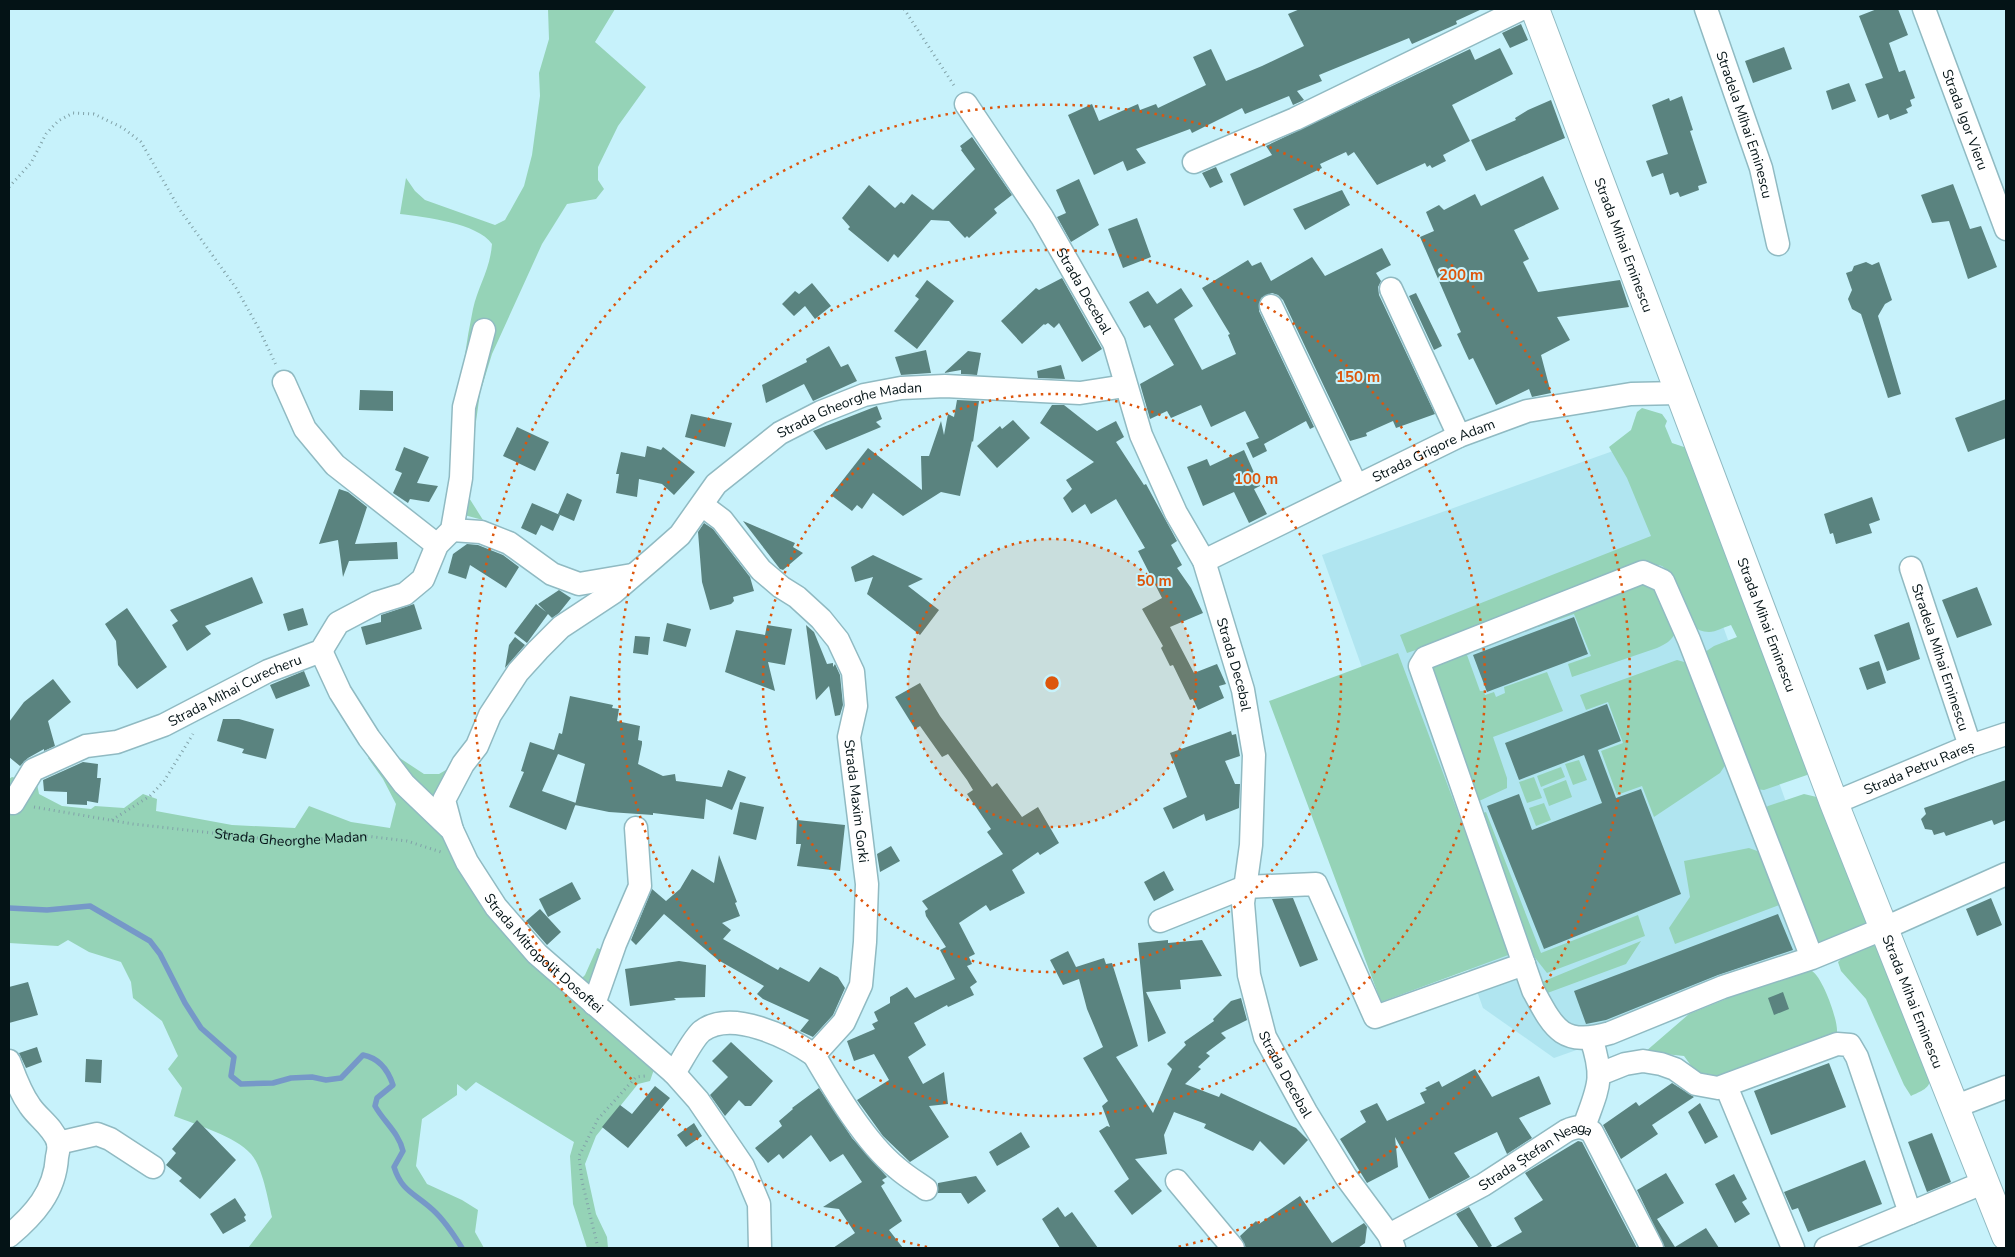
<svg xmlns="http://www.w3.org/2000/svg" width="2015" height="1257" font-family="'Nunito Sans',sans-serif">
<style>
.built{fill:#b0e5f0}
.green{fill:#95d3b7}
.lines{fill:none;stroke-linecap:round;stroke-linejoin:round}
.stream{stroke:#7698c8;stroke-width:5.5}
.building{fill:#5a837f}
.minor-casing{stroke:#90bac2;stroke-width:25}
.major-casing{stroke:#90bac2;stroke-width:30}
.path{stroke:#81a2a8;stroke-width:3;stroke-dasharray:1 4;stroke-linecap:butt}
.minor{stroke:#fff;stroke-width:22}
.major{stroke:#fff;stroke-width:28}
.ring{fill:none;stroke:#dd560c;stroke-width:2.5;stroke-dasharray:2.5 5}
.labels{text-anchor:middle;stroke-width:4;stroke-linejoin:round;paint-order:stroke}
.street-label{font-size:14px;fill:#041316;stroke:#c7f2fb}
.centre{fill:#dd560c;stroke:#c7f2fb;stroke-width:2.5}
.ring-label{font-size:15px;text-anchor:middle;font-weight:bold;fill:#dd560c;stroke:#c7f2fb;stroke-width:4;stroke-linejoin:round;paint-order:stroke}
</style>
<rect width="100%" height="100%" fill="#c7f2fb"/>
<path class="built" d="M1655,436L1841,956L1554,1058L1483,1008L1322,555Z"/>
<path class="green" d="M548,9H615L595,42L646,87L618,126L598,167V180L604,189L596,199L567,204L542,244L492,354L480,393L466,493L483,520L449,511C456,444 459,375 473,309C478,286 490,270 492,244C478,223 424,217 400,214L406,178L415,191L425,200L495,225L505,220L524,186L532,155L540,96L539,73L549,39Z
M1642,408L1662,414L1667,421L1665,426L1672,443L1690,449L1811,770L1807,775L1764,790L1756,789L1705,652L1714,646L1737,637L1731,625C1724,627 1716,632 1709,632C1682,632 1675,590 1668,571C1661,564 1657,564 1649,567L1560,601L1407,653L1400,635L1651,536L1627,478L1609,447L1631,430L1637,412Z
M1643,580L1653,583L1676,632C1671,641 1666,644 1657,648L1572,677L1568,664L1591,656L1574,614L1538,627L1535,620Z
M1467,646L1470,654L1467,655L1480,691H1484L1485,695L1494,692L1496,697L1505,693L1504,687L1547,672L1563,711L1493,737L1507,778V788L1477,802L1430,673L1433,666Z
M1398,653L1511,954L1381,1002L1269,701Z
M1677,660L1688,663L1726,764L1720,773L1654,817L1642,786L1617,795L1601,751L1623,743L1608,702L1586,710L1580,695Z
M383,747L424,774H439L458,763L453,808L457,823L510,914L577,983L585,975L597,948L616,955L603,996L610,1006L660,1052L650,1081L638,1084L596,1136L585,1164L596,1214L607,1237L608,1248H587L573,1204L570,1156L574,1142L476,1082L466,1091L457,1084V1095L422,1119L416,1166L427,1184L462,1200L478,1210L475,1232L484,1248H248L272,1217C268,1200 263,1168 251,1154C235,1136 197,1125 174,1116L182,1088L168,1069L178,1056L162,1021L133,998L131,982L121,962L89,952L68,940L58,946L9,943V779L12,777L37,784L39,794L62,806L91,809L95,806L124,808L143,794L157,799L156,811L232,825L295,828L309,806L351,822L390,828L396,804L383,779L368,758Z
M1579,760L1587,780L1573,785L1565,764Z
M1561,767L1565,777L1541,787L1537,776Z
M1534,777L1542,798L1527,803L1519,782Z
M1566,780L1572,797L1549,806L1543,789Z
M1804,794L1821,798L1871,920L1851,936L1814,944L1762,810L1768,806Z
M1544,803L1551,820L1536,826L1529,808Z
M1486,812L1541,953L1638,915L1645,936L1547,973L1518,936L1476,816Z
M1749,848L1760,852L1782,904L1675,944L1669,928L1690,897L1684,861Z
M1641,941L1626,964L1542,995L1537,984Z
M1872,945L1881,948L1931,1077C1930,1089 1921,1091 1911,1096L1904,1085L1866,999L1841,971L1838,962L1848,952Z
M1801,968C1804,969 1809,969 1812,971C1823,978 1838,1020 1837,1032L1822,1044L1702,1081L1684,1056L1645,1052L1689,1014Z"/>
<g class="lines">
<path class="stream" d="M9,908L47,910L90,906L150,941L160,954L185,1003L201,1028L234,1057L231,1076L241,1084L273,1083L291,1078L312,1077L326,1080L341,1078L363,1055C379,1058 388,1070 393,1085L377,1098L375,1106C384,1122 399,1133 403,1151L394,1167C402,1192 415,1193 433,1210C444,1220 454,1235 462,1248"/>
</g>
<path class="building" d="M1300,9H1482L1456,21L1457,24L1412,44L1409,38L1319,75L1322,81L1297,91L1304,100L1293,105L1289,96L1245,114L1242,108L1192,133L1190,129L1136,149L1146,163L1127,171L1123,161L1094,175L1068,115L1092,104L1099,121L1138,104L1140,110L1156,104L1158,108L1206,85L1193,57L1211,49L1226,81L1262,66L1304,46L1288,14Z
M1877,9H1898L1908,35L1889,43L1899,72L1905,70L1915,98L1910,100L1912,106L1906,109L1908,113L1890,120L1888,114L1878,118L1865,84L1883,78L1859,16Z
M1521,24L1528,40L1510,48L1502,33Z
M1784,47L1792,69L1753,83L1745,61Z
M1500,48L1513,74L1452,105L1470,141L1443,155L1446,161L1432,168L1430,165L1427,167L1425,163L1377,185L1354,152L1348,156L1346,152L1320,164L1322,168L1244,206L1230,174L1272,155L1266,146L1470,49L1475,60Z
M1849,83L1856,101L1832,110L1826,91Z
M1682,96L1693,130L1690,131L1707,183L1698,186L1699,190L1680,197L1678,192L1670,195L1663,173L1652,177L1646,161L1668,154L1652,105L1669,98L1670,101Z
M1551,100L1565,138L1486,171L1471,140L1516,120L1515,118L1528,110Z
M972,137L1012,195L994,209L997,213L969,238L967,236L965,238L949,221L931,220L898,258L894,254L888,262L848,229L850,227L842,218L869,185L895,208L901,202L904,204L912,194L933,210L975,169L961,150L962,149L960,146Z
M1216,167L1223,182L1210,188L1202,173Z
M1543,176L1559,209L1514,230L1529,259L1523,262L1538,292L1620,280L1629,307L1557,317L1570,340L1541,355L1551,393L1532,397L1529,389L1496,405L1473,358L1469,360L1457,334L1461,332L1420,237L1434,231L1426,212L1439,205L1444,210L1475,194L1481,206Z
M1079,179L1099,225L1071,242L1057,217L1066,213L1056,190Z
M1953,184L1970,229L1981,226L1997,267L1968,279L1949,221L1932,223L1921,195Z
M1342,190L1350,205L1305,230L1293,209Z
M1137,218L1151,257L1123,268L1108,229Z
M1382,248L1391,265L1376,273L1381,281L1378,287L1379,295L1435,414L1396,428L1393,421L1366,433L1367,436L1350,441L1283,300L1278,295L1272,293L1261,298L1259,311L1314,427L1310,429L1306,421L1264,444L1267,451L1253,458L1246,443L1259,438L1245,411L1211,427L1201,405L1171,418L1167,411L1150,419L1140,384L1174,365L1150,325L1144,328L1129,302L1148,291L1157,304L1181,288L1193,306L1174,319L1202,370L1236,354L1228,335L1230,334L1202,288L1248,260L1252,266L1261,262L1271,281L1312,257L1325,276Z
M1866,262L1872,265L1879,262L1892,300L1885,304L1878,316L1901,394L1888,398L1861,314L1852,309L1848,299L1852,290L1846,273L1852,271L1854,266Z
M1062,278L1102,349L1082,362L1059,323L1054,328L1048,323L1045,325L1044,324L1022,344L1001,321L1036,288L1039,290Z
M927,280L954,301L917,349L894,331L919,299L915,296Z
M812,283L831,306L815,319L805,306L794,316L782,304L795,291L799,294Z
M1416,293L1442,346L1434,350L1409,296Z
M829,346L841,367L848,364L857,381L813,401L804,384L766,403L762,385L807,362L806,359Z
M926,350L931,373L901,375L895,357Z
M968,351L981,353L977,375L961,374V370L944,373Z
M1061,365L1065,379L1038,378L1037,371Z
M360,390L393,391V411L359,410Z
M2006,399V438L1968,452L1955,418Z
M957,400L979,401L973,442L972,441L960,496L941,492L903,516L873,493L862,509L857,505L852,511L831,495L868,448L922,490L921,456H929L941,421L944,435L948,414L954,417Z
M1052,405H1064L1097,431L1116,421L1124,437L1116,442L1144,485L1146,484L1177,541L1171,545L1182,565L1177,568L1191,588L1203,613L1170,627L1194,673L1217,664L1226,684L1219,686L1224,698L1198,710L1193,699L1190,700L1173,665L1170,666L1161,648L1163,646L1142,609L1162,598L1138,551L1145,548L1116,499L1091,514L1085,504L1072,513L1063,498L1072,489L1066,480L1094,462L1040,423Z
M877,406L882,419L876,422L881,427L826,450L813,431Z
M691,414L732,423L725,447L685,437Z
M1013,420L1030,438L997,468L977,446L1000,426L1002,429Z
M517,427L549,442L535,471L503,456Z
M647,446L661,450L663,447L695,472L674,495L662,484L639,479L637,497L616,493L619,474H616L621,452L645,457Z
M404,447L429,457L417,483L438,486L429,502L410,499L408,503L393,493L402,473L395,470Z
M1244,450L1260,486L1254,489L1267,514L1249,523L1234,492L1203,506L1187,467L1207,459L1210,466Z
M339,489L348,492L367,507L355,544L397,542L398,559L349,561L343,577L338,540L319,544Z
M567,493L582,500L574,521L558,514Z
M1872,497L1880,520L1869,524L1872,533L1836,544L1833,533L1830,534L1824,514Z
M532,503L560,515L553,531L541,525L536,535L521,528Z
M743,521L795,543L793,547L803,553L783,570L780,569Z
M704,523L713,529L750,577L754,591L733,597L734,601L731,604L710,610L702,582L698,532Z
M467,544L478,545L503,555L519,567L506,588L470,565L466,579L448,573L453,554Z
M873,555L923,579L908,586L939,610L920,635L867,594L873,577L855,582L851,567Z
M252,577L263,603L205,626L211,634L187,651L172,625L178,621L170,610Z
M1977,587L1992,625L1957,638L1942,600Z
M559,590L571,598L559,613L552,618L548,614L527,643L514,633L536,604L546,612L538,604Z
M414,604L422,629L366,645L361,627L381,622V615Z
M127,608L167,667L137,689L118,665L116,641L105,624Z
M303,608L308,625L288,631L283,614Z
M1574,617L1588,654L1487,692L1473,655Z
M1909,622L1920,659L1887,671L1874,635Z
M667,623L691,629L686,647L663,641Z
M767,625L792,629L785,665L768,662L775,691L725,672L736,630L765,635Z
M806,625L814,632L827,664L833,663V667L835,664L840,675L843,705L840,715L835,716L829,686L816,700Z
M635,636L650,637L648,655L633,653Z
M515,637L525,645L505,668L509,645Z
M1879,661L1886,683L1867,690L1859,668Z
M304,671L310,686L276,699L270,685Z
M53,679L71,702L48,721L55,746L44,751V749L28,758L20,766L9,757V722L24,702Z
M920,683L940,716L992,787L997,783L1022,817L1038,807L1059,843L1040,855L1038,852L1012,870L1025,893L990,911L986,905L959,923L975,954L969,957L972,964L967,966L977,982L970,987L974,995L948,1007L947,1005L914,1023L926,1045L908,1057L923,1084L944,1072L948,1104L929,1106L949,1137L910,1162L883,1136L857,1100L889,1080L874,1054L854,1061L847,1041L875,1029L872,1024L878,1021L874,1012L890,1003V997L907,987L915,998L955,979L940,950L946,947L926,916L925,911L928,909L922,901L1003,854L987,832L991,829L967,794L973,790L967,780L948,754L942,757L920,726L915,729L895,697Z
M570,696L613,705L612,708L619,709L617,721L640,726L638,740L642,741V744L638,764L663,776L675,774L676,781L722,787L728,770L746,777L732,810L706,799L704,819L653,813V815L609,812L575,805L585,764L558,754L542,791L576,803L566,830L509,807L524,772L521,771L530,742L554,750L559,733L562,734Z
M1607,704L1621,741L1598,750L1616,798L1641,789L1681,894L1544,949L1487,806L1519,794L1532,830L1602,803L1584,755L1519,780L1505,743Z
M223,719H239L274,729L266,759L242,753L244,749L217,741Z
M1231,731L1232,735L1236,734L1240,756L1225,761L1235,784H1240L1239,808L1206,821L1204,814L1173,829L1163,808L1187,797L1170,753Z
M83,762L98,764L97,778H101L98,803L87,801V805L67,804V792L44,791L43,780Z
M2006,780V820L1994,825L1992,820L1946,836L1944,832L1934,835L1932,830L1925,829L1921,819L1926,814L1924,808Z
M740,802L764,807L756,840L733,834Z
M797,820L845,825L840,871L797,866L801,844H796Z
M891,846L900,861L880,872L877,854Z
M719,855L737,902L735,903L740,916L722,923L731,930L723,939L778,970L780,967L809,982L820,967L838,977L845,988L833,1015L813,1037L800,1031L809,1020L763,999L757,994L764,986L718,960L664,914L636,945L631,940L652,889L666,901L680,889L692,869L714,883Z
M1164,871L1174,890L1154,901L1144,882Z
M572,882L581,899L548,917L539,899Z
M1293,898L1318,960L1300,967L1272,899Z
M1991,898L2002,925L1977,936L1966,909Z
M540,909L561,932L547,945L526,921Z
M1778,914L1793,950L1718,975L1606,1020L1586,1024L1574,991Z
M1168,940V943L1202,940L1222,976L1180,980L1181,989L1146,992L1166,1033L1148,1042L1138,943Z
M1068,951L1076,967L1104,958L1106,964L1112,963L1138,1046L1116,1057L1153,1113L1172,1069L1167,1064L1186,1045L1184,1042L1214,1021L1213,1019L1231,1001L1241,998L1247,1020L1221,1033L1226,1038L1206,1053L1210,1056L1198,1067L1201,1069L1185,1084L1219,1097L1221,1093L1296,1128L1308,1140L1284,1165L1260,1141L1253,1151L1204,1128L1206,1124L1174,1112L1164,1135L1167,1154L1135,1159L1162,1191L1132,1215L1114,1191L1129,1179L1099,1131L1107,1126L1110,1127L1102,1106L1108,1101L1083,1058L1103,1047L1087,1009L1079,979L1063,985L1050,960Z
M679,961L706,965L705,997L674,998L676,1000L630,1006L625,969Z
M28,982L38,1015L9,1023V987Z
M1783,992L1789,1009L1774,1015L1768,998Z
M731,1042L773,1081L751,1106H745L739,1100L725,1116L710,1095L728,1077L712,1061Z
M37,1047L42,1062L26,1068L19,1053Z
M86,1059L102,1060L101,1083L85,1082Z
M1829,1063L1846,1107L1771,1135L1754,1091Z
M1475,1069L1492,1097L1539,1076L1551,1104L1519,1118L1532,1138L1507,1154L1497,1132L1454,1153L1470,1177L1429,1199L1395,1137L1398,1167L1367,1183L1340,1139L1366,1122L1360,1111L1377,1103L1387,1121L1425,1103L1420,1093L1427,1090L1425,1088L1439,1081L1442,1087Z
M1672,1083L1694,1097L1652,1125L1658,1134L1621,1159L1603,1125L1636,1102L1639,1106Z
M655,1086L670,1098L628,1148L602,1127L620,1105L632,1114Z
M819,1088L852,1138L887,1177L882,1180L885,1183L881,1186L902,1221L889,1230L903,1248H833L855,1233L839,1209L823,1207L862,1182L843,1154L830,1162L811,1135L783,1159L779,1154L768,1163L755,1148L782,1126L779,1121L793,1109L792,1108Z
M1700,1103L1718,1137L1705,1144L1688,1112Z
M197,1120L236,1160L200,1199L179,1181L182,1178L166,1165L176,1153L172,1149Z
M694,1123L702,1136L686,1147L677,1135Z
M1021,1132L1030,1147L997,1166L989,1152Z
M1932,1133L1951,1182L1927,1192L1908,1142Z
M1578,1141L1582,1142L1637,1248H1494L1522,1232L1514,1218L1543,1200L1525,1173Z
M1865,1160L1882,1204L1808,1232L1798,1208L1792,1210L1784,1192Z
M1666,1173L1684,1203L1657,1219L1675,1247L1706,1228L1719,1248H1665L1637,1190Z
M1734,1174L1747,1199L1742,1202L1750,1214L1735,1223L1715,1184Z
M976,1176L986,1191L968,1204L961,1193H938V1183Z
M1300,1196L1332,1243L1364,1223L1367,1227L1365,1243L1358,1248H1246L1240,1236L1256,1221L1259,1224Z
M235,1198L246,1215L244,1217L246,1221L223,1234L210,1214Z
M1058,1207L1065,1217L1072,1212L1098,1248H1060L1042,1219Z
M1469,1207L1492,1246L1488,1248H1479L1456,1214Z"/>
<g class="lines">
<g class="minor-casing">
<g id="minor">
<path id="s2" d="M1706,9L1761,168L1778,244"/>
<path id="s3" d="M1924,9L2006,229"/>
<path id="s4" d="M966,104L1042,217L1114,343L1141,435L1176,513L1204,561L1243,690L1254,755L1251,845L1243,903L1249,975L1265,1037L1306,1112L1346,1177L1389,1235L1394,1248"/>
<path d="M1194,162L1295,119L1521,9"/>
<path d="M1391,289L1459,436"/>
<path d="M1271,306L1356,485"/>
<path d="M284,382L305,429L335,465L437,545"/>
<path id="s5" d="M702,505L722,520L761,570L781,587L797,597L821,619L838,640L853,672L856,706L849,737L867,884L865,942L861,985L844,1022L814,1055C835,1091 865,1142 897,1168C906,1176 916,1182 926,1189"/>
<path d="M452,530L481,532L509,543L552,574L579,584L632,575"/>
<path id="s6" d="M1204,561L1459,436L1527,411L1631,394L1679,393"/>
<path id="s7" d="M1911,568L1970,746"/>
<path id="s8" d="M321,651L340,692L369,738L404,784L452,830L467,862L496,907L537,954L674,1073L698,1100L743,1166L759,1204L760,1248"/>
<path id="s9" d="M9,802L13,803L33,770L86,746L117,742L164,725L268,671L321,651L338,623L376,603L405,594L423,579L437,545L452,530L461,478L464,407L484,330"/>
<path id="s10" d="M1834,803L1970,746L2006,734"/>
<path id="s11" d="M452,830L444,800L463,764L477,746L490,715L518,672L538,650L561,627L614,592L655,557L680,535L716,484L780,433L821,412L864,395L901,388L945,386L1080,393L1125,386"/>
<path d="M1160,921L1245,887L1316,884L1375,1017L1524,964"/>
<path d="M1812,958L1689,640L1663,581L1643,572L1425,658L1420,666L1533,990C1554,1029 1562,1047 1610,1033L1723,987L1812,958L1885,928L2006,874"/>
<path d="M594,1004L615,944L640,886L636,828"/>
<path d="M9,1061C15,1077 20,1092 30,1106C38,1118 53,1127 58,1142C59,1147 58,1153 57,1157C55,1192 34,1215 9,1236"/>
<path d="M674,1073C681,1063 693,1038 702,1031C732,1009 788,1037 814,1055"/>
<path d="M1600,1074L1625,1064L1643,1061L1661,1064L1675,1069L1696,1084L1718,1088L1837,1044L1850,1045L1857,1057L1910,1213"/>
<path d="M1726,1086L1793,1248"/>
<path d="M1954,1107L2006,1087"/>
<path d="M1584,1127C1598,1087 1605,1080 1591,1038"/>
<path d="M58,1143L97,1134L110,1139L153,1167"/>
<path d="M1177,1181L1233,1248"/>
<path id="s12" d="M1389,1235L1483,1185L1566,1131C1577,1126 1582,1126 1592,1132L1652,1248"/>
<path d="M1826,1248L1985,1182"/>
</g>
</g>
<g class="major-casing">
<g id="major">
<path id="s13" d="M1535,9L1834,803L2006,1236"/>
</g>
</g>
<g class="path">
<path d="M904,9L955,87"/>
<path d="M9,187L31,163L46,134L58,121L73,113L94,114L123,128L141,142L180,210L236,288L258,327L276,365"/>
<path id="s1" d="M34,807L133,824L284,841L366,836L407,841L441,852"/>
<path d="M112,820L150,796L164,781L193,734"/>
<path d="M598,1248L582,1181L579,1156L598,1119L636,1077L645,1076"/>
</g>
<use href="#minor" class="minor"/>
<use href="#major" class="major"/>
</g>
<circle cx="1052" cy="683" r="144" fill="#dd560c" fill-opacity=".12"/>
<g class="ring">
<circle cx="1052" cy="683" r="144"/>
<circle cx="1052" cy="683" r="289"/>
<circle cx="1052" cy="683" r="433"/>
<path d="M927 1247A578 578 0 1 1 1177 1247"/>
</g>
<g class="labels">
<g class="street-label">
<text dy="5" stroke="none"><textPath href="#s3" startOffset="118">Strada Igor Vieru</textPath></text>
<text dy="5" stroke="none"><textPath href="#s2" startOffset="122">Stradela Mihai Eminescu</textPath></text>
<text dy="5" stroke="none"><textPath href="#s13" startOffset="252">Strada Mihai Eminescu</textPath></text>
<text dy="5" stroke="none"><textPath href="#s4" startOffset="221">Strada Decebal</textPath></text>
<text dy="5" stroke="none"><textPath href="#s11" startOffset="611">Strada Gheorghe Madan</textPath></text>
<text dy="5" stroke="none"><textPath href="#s6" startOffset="255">Strada Grigore Adam</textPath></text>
<text dy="5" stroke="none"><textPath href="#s13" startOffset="658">Strada Mihai Eminescu</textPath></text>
<text dy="5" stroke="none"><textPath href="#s7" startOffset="94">Stradela Mihai Eminescu</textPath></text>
<text dy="5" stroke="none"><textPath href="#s4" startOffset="626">Strada Decebal</textPath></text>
<text dy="5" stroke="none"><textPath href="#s9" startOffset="261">Strada Mihai Curecheru</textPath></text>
<text dy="5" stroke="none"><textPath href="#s10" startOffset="92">Strada Petru Rareș</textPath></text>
<text dy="5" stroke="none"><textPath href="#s5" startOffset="359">Strada Maxim Gorki</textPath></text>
<text dy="5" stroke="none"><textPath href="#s1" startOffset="259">Strada Gheorghe Madan</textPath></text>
<text dy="5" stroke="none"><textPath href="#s8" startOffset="379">Strada Mitropolit Dosoftei</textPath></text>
<text dy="5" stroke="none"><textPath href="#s13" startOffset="1062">Strada Mihai Eminescu</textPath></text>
<text dy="5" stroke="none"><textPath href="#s4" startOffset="1046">Strada Decebal</textPath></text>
<text dy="5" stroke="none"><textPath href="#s12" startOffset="168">Strada Ștefan Neaga</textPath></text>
</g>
</g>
<circle cx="1052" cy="683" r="8" class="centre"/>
<g class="ring-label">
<text x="1461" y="280">200 m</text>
<text x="1358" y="382">150 m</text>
<text x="1256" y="484">100 m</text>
<text x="1154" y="586">50 m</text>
</g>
<rect width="2015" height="1257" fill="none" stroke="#041316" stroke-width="20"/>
</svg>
